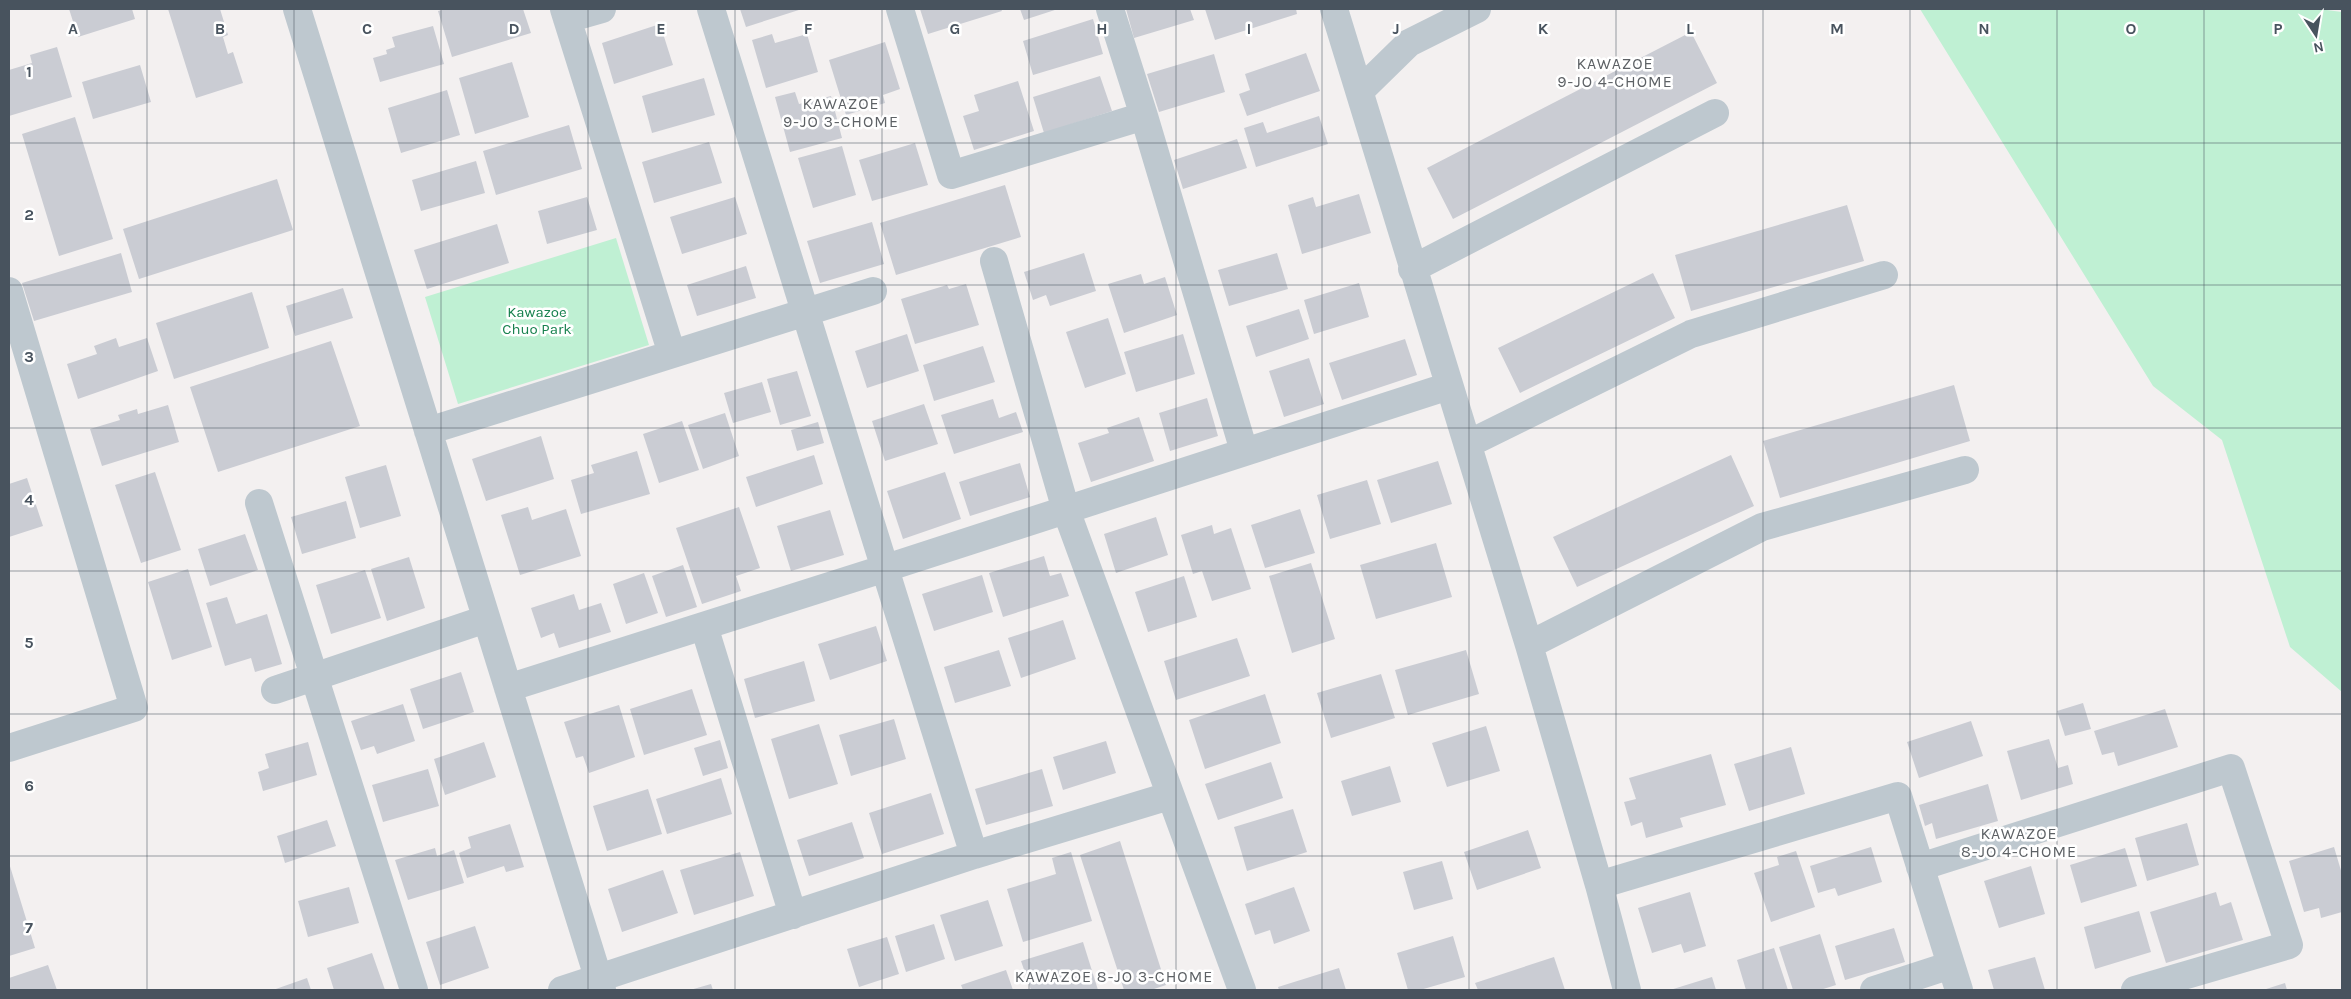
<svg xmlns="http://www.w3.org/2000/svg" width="2351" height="999" font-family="Karla,sans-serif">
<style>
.green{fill:#bff0d3}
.building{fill:#caccd3}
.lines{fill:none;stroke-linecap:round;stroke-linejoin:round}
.minor{stroke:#bec8cf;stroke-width:28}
.grid{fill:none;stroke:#48535e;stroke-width:1;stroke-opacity:0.55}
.labels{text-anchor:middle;stroke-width:5;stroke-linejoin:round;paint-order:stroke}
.park-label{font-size:15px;fill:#17814e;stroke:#fff}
.neighbourhood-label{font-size:16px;letter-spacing:1px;fill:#5d6165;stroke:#fff}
.grid-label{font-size:16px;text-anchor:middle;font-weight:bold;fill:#48535e;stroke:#fff;stroke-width:5;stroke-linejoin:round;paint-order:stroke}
</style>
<rect width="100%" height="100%" fill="#f3f0f0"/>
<path class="green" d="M1920,9H2319L2342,12V692L2290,647L2222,440L2153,386Z
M616,238L649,345L458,404L425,297Z"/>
<path class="building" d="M69,9H132L135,19L78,37Z
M168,9H220L228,35L223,37L228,54L233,52L243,83L196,98Z
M446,9H523L531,33L452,57L438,11Z
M740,9H802L746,27Z
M920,9H1001L1002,11L928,34Z
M1020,9H1058L1024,20Z
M1126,9H1190L1194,20L1134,38Z
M1205,9H1296L1297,14L1215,40Z
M1093,19L1103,54L1033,75L1023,41Z
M660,24L673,65L614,84L602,43Z
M433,26L444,64L380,82L373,58L387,54L386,50L395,47L392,37Z
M1691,32L1717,83L1453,219L1427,168Z
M772,34L775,43L807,34L818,72L766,88L752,40Z
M885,42L900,89L883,95L885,103L846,115L829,60Z
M57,47L72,97L9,116V70L32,63L30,55Z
M1306,53L1320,91L1247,116L1239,94L1250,90L1245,74Z
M1214,54L1225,92L1159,112L1147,74Z
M512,62L529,117L475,134L459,78Z
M140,65L151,102L93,119L82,82Z
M1100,76L1112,111L1044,133L1033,97Z
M704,78L715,115L652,133L642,96Z
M1018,81L1034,131L974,150L963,116L979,111L974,95Z
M447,90L460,135L401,153L388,108Z
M795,92L799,104L831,96L842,138L790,152L775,97Z
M1319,116L1328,144L1256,167L1244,128L1263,122L1267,133Z
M75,117L113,239L59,256L22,134Z
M569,125L582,169L496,195L483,151Z
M1237,139L1247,168L1183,189L1174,160Z
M709,142L722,183L654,203L642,162Z
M915,143L928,185L872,201L859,160Z
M842,146L856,195L813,208L798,158Z
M476,161L485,193L421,211L412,180Z
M277,179L293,230L139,279L123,229Z
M1005,185L1021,237L896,275L880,223Z
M1359,194L1371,233L1302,254L1288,205L1313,197L1316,207Z
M587,197L597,230L547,244L538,211Z
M735,197L747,234L682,254L670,217Z
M1847,205L1864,261L1691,311L1675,255Z
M872,222L884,264L820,283L807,241Z
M497,224L509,263L427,289L414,250Z
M121,253L132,292L34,321L22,283Z
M1084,253L1096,291L1050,306L1046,295L1033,300L1024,272Z
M1277,253L1288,289L1229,306L1218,270Z
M746,266L756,298L697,316L687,285Z
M1653,273L1675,318L1520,393L1498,348Z
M1141,274L1144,284L1165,277L1177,315L1124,333L1108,284Z
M1359,283L1369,317L1314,334L1304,300Z
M966,284L979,325L915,344L901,299L947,285L949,289Z
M343,288L353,318L295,336L286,306Z
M252,292L269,348L174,379L156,323Z
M1299,309L1309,339L1256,357L1246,326Z
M1108,318L1126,374L1085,388L1066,332Z
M907,334L919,371L867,388L855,351Z
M1183,334L1195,374L1136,392L1124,352Z
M116,338L119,347L147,338L158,371L78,399L67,364L97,354L94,346Z
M1405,339L1417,375L1342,400L1329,363Z
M331,341L360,426L218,472L190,387Z
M983,346L995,382L934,401L923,365Z
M1309,358L1324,404L1284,417L1269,371Z
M797,371L811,416L780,425L767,379Z
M762,382L771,412L733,423L724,393Z
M1954,385L1970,441L1780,498L1763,441Z
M1207,398L1218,436L1170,451L1159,413Z
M993,399L999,418L1016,412L1023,432L954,454L941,415Z
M924,404L938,444L885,461L872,421Z
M168,405L179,442L102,466L90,429L120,420L118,415L137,409L138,414Z
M725,413L739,456L703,469L688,425Z
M1139,417L1154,461L1091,482L1078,443L1109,433L1107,428Z
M682,421L699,470L659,483L643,434Z
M818,422L824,443L797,451L791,430Z
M541,436L554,479L486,501L472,459Z
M637,451L650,494L581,514L571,480L594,473L591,465Z
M814,455L823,484L756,507L746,477Z
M1731,455L1754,506L1577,587L1553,537Z
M1438,461L1452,504L1391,523L1377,480Z
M1020,463L1030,497L970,516L959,482Z
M386,465L401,516L360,528L345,477Z
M155,472L181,550L141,563L115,485Z
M945,472L961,519L903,539L887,491Z
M27,478L43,526L9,537V484Z
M1367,480L1381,524L1330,539L1317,495Z
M346,501L356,538L302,554L291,517Z
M528,507L532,520L566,509L581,556L520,575L501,515Z
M739,507L760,568L736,576L741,591L702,604L676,528Z
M1300,509L1315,553L1265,568L1251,525Z
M830,510L844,555L791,571L777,526Z
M1156,517L1168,555L1116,573L1104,534Z
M1212,525L1214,534L1231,528L1251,589L1212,601L1202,571L1193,574L1181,535Z
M245,534L258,570L210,586L198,549Z
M1436,543L1452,597L1376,619L1360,565Z
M1044,556L1050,576L1061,573L1069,596L1003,617L989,573Z
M409,557L425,608L387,621L371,569Z
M1311,563L1335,639L1292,653L1269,576Z
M683,565L697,607L666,617L652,576Z
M188,569L212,647L172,660L148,582Z
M365,570L381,618L331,634L316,585Z
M644,573L658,613L626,624L613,584Z
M982,575L993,612L934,631L922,594Z
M1184,576L1197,617L1148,632L1135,592Z
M574,594L579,610L601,603L611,632L559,648L554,633L541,638L531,608Z
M227,597L236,624L267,614L282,664L255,672L251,658L225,666L206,603Z
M1063,620L1076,659L1021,678L1008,638Z
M876,626L887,661L830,680L818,644Z
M1237,638L1250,676L1176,700L1164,661Z
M999,650L1011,686L955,703L944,667Z
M1466,650L1479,694L1408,715L1395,670Z
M804,661L815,701L755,718L744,679Z
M461,672L474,712L423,729L410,689Z
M1381,674L1395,718L1331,738L1317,693Z
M692,689L707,735L644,755L630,709Z
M1265,694L1281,743L1205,769L1189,720Z
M2083,703L2091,729L2065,736L2057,711Z
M403,704L415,741L377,754L374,746L361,750L351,721Z
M619,705L635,757L589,773L583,756L576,758L564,722Z
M2165,709L2178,747L2118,766L2114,752L2102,755L2094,731Z
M894,719L906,759L851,776L839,735Z
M1971,721L1983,756L1919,778L1907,742Z
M819,724L838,784L789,799L771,739Z
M1486,726L1500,771L1447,787L1432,743Z
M2049,739L2058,768L2068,765L2073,784L2021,800L2007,751Z
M720,740L728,768L703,776L694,748Z
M1106,741L1116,773L1063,790L1053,757Z
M308,742L317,775L263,791L258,772L269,768L265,754Z
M484,742L496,777L445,795L434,759Z
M1791,747L1805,794L1749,811L1734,764Z
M1711,754L1726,805L1680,818L1683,827L1646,838L1642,822L1631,826L1624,802L1636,799L1629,778Z
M1271,762L1283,798L1218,820L1205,784Z
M1390,766L1401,802L1352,816L1341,781Z
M428,769L439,806L383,822L372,785Z
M1042,769L1053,806L986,825L975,789Z
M721,778L732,814L667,834L656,799Z
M1988,784L1998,821L1936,839L1932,823L1925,826L1919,805Z
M648,789L662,834L607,851L593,806Z
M931,793L944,834L882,854L869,813Z
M1293,809L1307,852L1247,871L1234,827Z
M327,820L336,846L285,863L277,836Z
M852,822L864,858L809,876L797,840Z
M2187,823L2199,865L2147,881L2135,838Z
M510,824L524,867L506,872L504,866L467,878L459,853L471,848L468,837Z
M1528,830L1541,868L1477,890L1464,852Z
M1120,841L1166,985L1151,990H1124L1080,855Z
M1871,847L1882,882L1838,896L1835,888L1818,893L1810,866Z
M2334,847L2342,874V912L2321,918L2319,908L2304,912L2289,861Z
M435,848L437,856L454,850L464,883L408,900L395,860Z
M2125,848L2137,886L2081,903L2070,865Z
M1796,851L1815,907L1771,922L1754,873L1779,865L1777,857Z
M740,852L754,896L694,915L680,870Z
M1071,852L1092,921L1023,942L1007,889L1056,874L1052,858Z
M1442,861L1453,899L1414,910L1403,872Z
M9,863L35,948L9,956Z
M2031,866L2045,914L1999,928L1984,881Z
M663,870L678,913L622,932L608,889Z
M349,887L359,923L308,937L298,901Z
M1294,887L1310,931L1274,944L1270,930L1255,935L1245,904Z
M1690,892L1706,946L1684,953L1681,944L1652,953L1638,908Z
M2216,892L2220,906L2231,902L2243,940L2166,963L2150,912Z
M988,900L1003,946L955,961L940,915Z
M2139,911L2151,952L2095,969L2084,927Z
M934,924L945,959L906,972L895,936Z
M475,926L489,968L440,985L426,942Z
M1894,928L1905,962L1845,980L1835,946Z
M1820,934L1836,985L1820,990H1793L1779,947Z
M1453,936L1465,977L1420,990H1408L1397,953Z
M887,937L899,974L859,987L847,949Z
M1083,942L1098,990H1031L1021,961Z
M1774,948L1788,990H1746L1737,960Z
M372,953L385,990H334L327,968Z
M1554,957L1565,990H1478L1475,983Z
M2035,957L2045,990H1994L1988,970Z
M48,965L57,990H9V978Z
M1339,968L1346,990H1279L1278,987Z
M1006,970L1013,990H963L961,985Z
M1712,977L1716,990H1670Z
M307,978L311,990H273Z
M2285,983L2287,990H2263Z
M711,984L713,990H690Z"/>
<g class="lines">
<path class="minor" d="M297,9L602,990
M564,9L672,354
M711,9L974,855
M900,9L951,175L1144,116
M1110,9L1144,116L1244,451
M1334,9L1529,645L1599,885L1627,990
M567,19L602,9
M1361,90L1409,43L1477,9
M994,261L1066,510L1242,990
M1412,269L1715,113
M9,291L134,708L9,748
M428,431L873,291
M1468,444L1691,334L1884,275
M259,503L414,990
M704,626L793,915
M1529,645L1762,527L1965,470
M508,688L886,568L1449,386
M275,690L486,619
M1920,867L2231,768L2289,945L2135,990
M1599,885L1898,796L1959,990
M562,990L974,855L1169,796
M1874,990L1951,965"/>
</g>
<path class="grid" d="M147,9V990M294,9V990M441,9V990M588,9V990M735,9V990M882,9V990M1029,9V990M1176,9V990M1322,9V990M1469,9V990M1616,9V990M1763,9V990M1910,9V990M2057,9V990M2204,9V990M9,143H2342M9,285H2342M9,428H2342M9,571H2342M9,714H2342M9,856H2342"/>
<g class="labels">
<g class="park-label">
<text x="537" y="317">Kawazoe<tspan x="537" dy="17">Chuo Park</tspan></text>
</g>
<g class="neighbourhood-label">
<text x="1615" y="69">KAWAZOE<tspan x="1615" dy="18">9-JO 4-CHOME</tspan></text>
<text x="841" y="109">KAWAZOE<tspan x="841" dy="18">9-JO 3-CHOME</tspan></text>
<text x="2019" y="839">KAWAZOE<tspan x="2019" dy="18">8-JO 4-CHOME</tspan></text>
<text x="1114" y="982">KAWAZOE 8-JO 3-CHOME</text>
</g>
</g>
<g class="grid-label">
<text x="73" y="34">A</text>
<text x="220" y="34">B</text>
<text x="367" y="34">C</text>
<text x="514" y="34">D</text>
<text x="661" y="34">E</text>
<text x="808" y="34">F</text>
<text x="955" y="34">G</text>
<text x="1102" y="34">H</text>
<text x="1249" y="34">I</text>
<text x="1396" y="34">J</text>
<text x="1543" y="34">K</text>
<text x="1690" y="34">L</text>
<text x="1837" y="34">M</text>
<text x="1984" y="34">N</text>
<text x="2131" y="34">O</text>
<text x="2278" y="34">P</text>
<text x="29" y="77">1</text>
<text x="29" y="220">2</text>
<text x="29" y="362">3</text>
<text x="29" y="505">4</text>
<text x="29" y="648">5</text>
<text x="29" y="791">6</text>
<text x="29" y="933">7</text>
</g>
<rect width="2351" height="999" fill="none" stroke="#48535e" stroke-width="20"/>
<g transform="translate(2316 35) rotate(168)" stroke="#ffffff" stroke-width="4" paint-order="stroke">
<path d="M0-4L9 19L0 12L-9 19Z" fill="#48535e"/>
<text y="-8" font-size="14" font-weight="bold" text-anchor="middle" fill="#48535e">N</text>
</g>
</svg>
